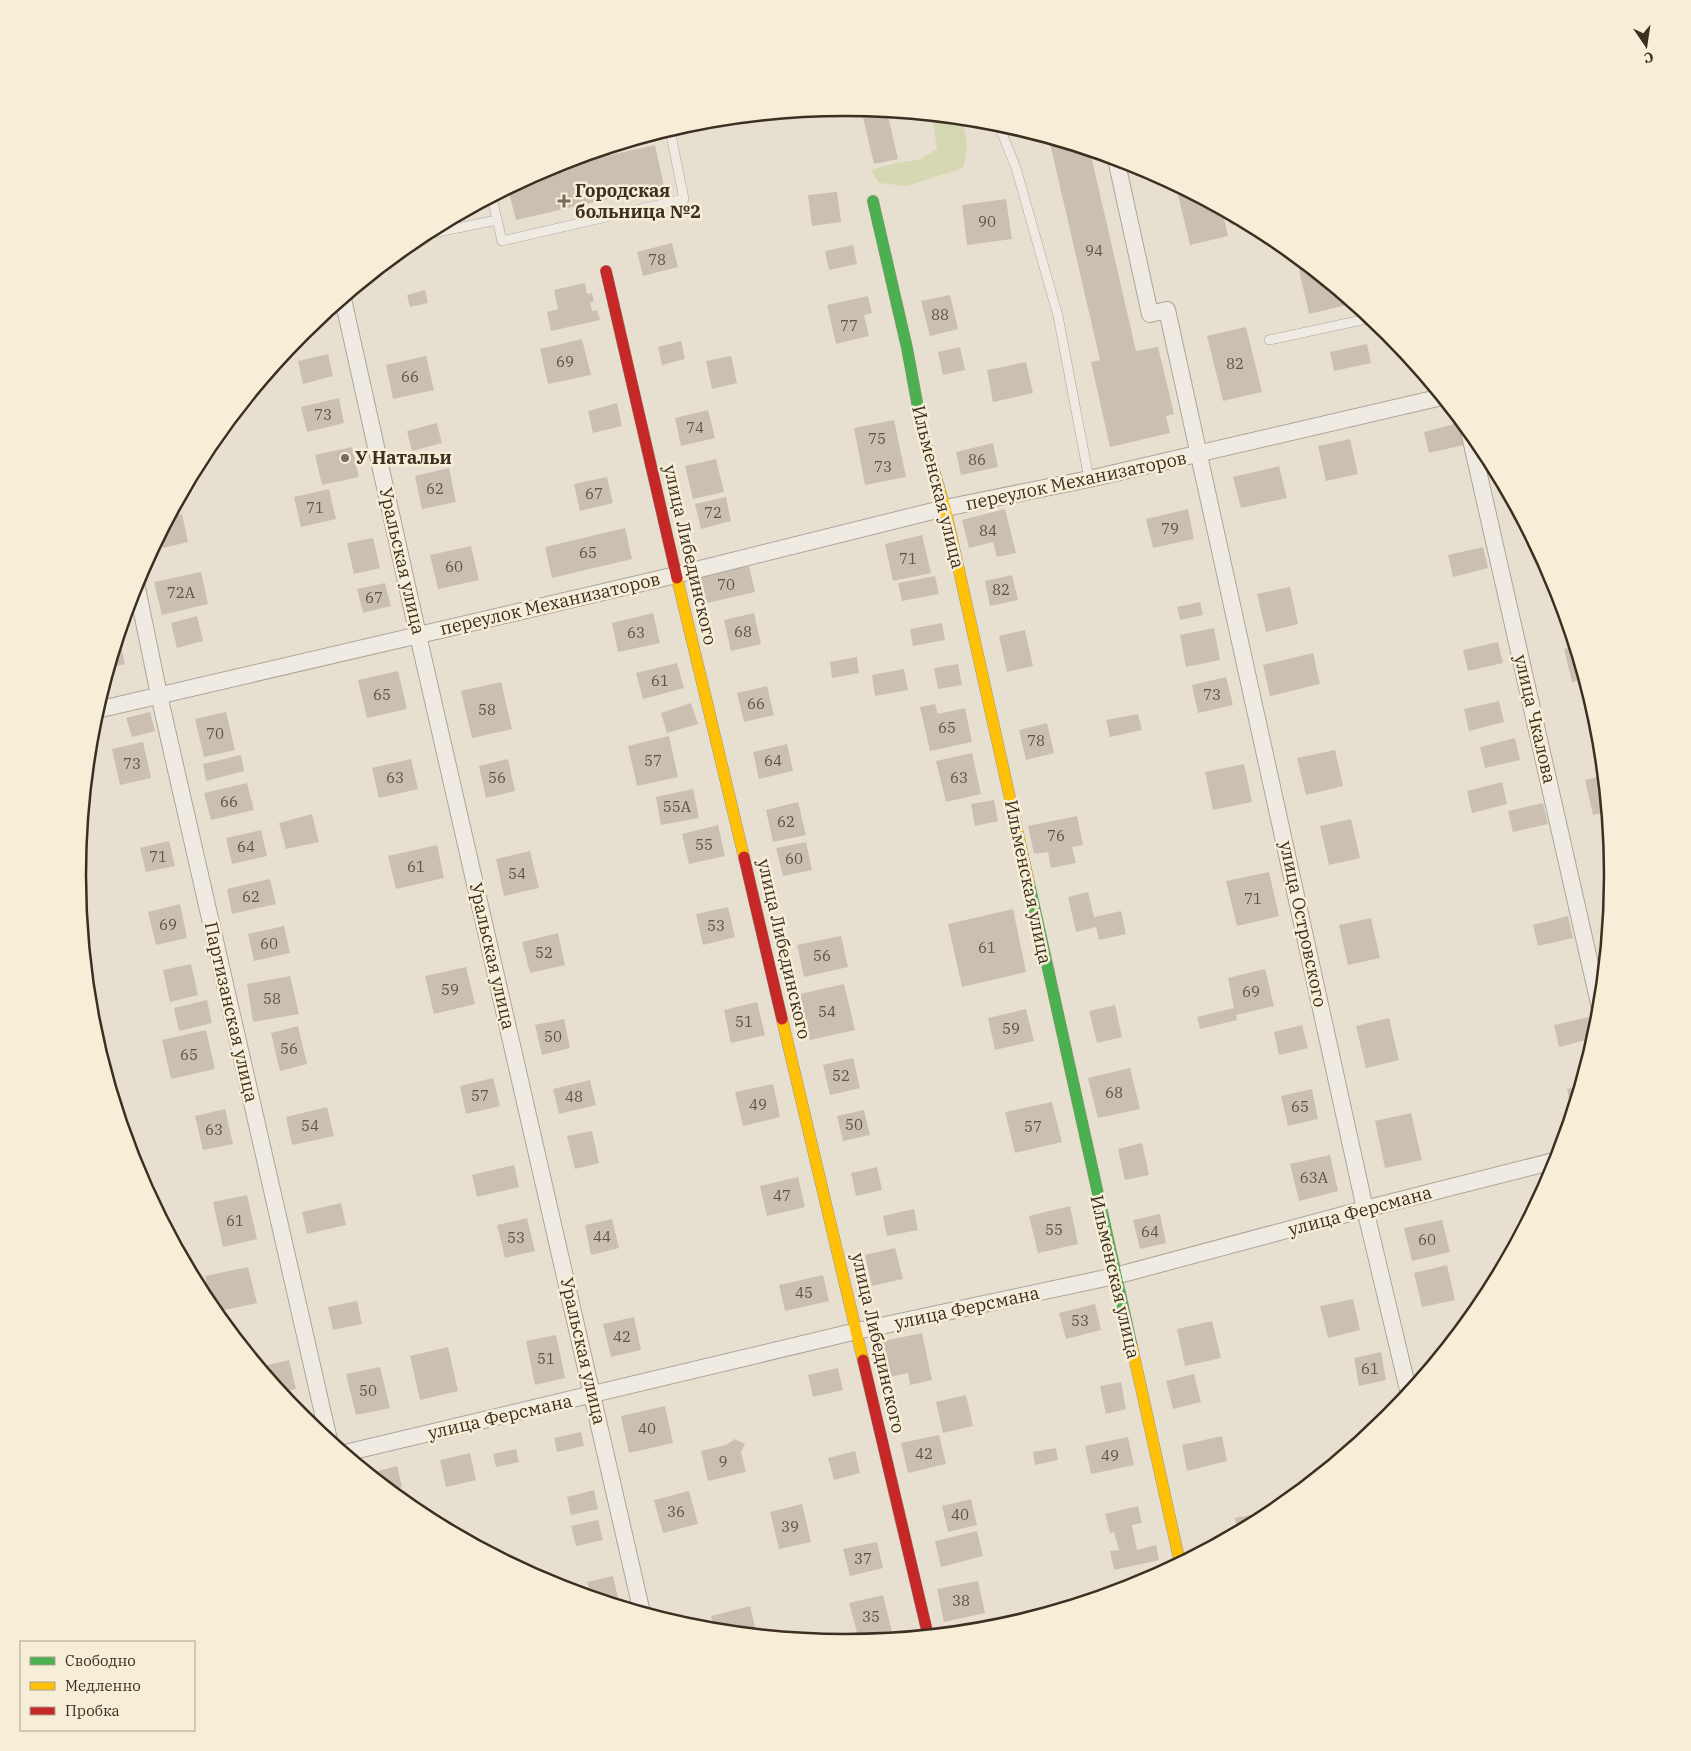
<svg xmlns="http://www.w3.org/2000/svg" width="1691" height="1751" font-family="'IBM Plex Serif',serif">
<style>
.green{fill:#d6d7b3}
.building{fill:#cbbfb2}
.lines{fill:none;stroke-linecap:round;stroke-linejoin:round}
.lane-casing{stroke:#ada599;stroke-width:10}
.street-casing{stroke:#ada599;stroke-width:18}
.fast-casing{stroke:#9c958a;stroke-width:12}
.slow-casing{stroke:#9c958a;stroke-width:12}
.jam-casing{stroke:#9c958a;stroke-width:12}
.lane{stroke:#efebe3;stroke-width:9}
.street{stroke:#efebe3;stroke-width:16}
.fast{stroke:#4caf50;stroke-width:11}
.slow{stroke:#ffc107;stroke-width:11}
.jam{stroke:#c62828;stroke-width:11}
.poi-dot{fill:#786c5e;stroke:#f7eed8;stroke-width:2}
.labels{text-anchor:middle;stroke-width:5;stroke-linejoin:round;paint-order:stroke}
.number-label{font-size:15px;fill:#605244}
.poi-label{font-size:18px;font-weight:bold;fill:#3d2e20;stroke:#f7eed8;text-anchor:start}
.street-label{font-size:18px;fill:#3d2e20;stroke:#f7eed8}
.rim{fill:none;stroke:#3d2e20;stroke-width:2.5}
</style>
<rect width="100%" height="100%" fill="#e7e0d1"/>
<path class="green" d="M932,116L949,118L950,120L961,119C968,138 968,149 963,168L907,186L879,183L871,170L900,162L919,160L937,149Z"/>
<path class="building" d="M861,109L887,112L898,159L874,164Z
M1049,139L1090,151L1136,351L1158,347L1174,414L1166,416L1170,433L1110,447L1091,362L1100,360Z
M655,145L664,186L516,220L508,189L544,170Z
M1176,186L1222,210L1228,236L1190,245Z
M837,192L841,222L812,226L808,195Z
M1006,199L1012,239L967,245L962,205Z
M672,243L678,267L643,276L637,252Z
M853,245L857,264L829,270L825,251Z
M1301,260L1351,302V304L1309,314L1297,261Z
M585,283L587,294L592,293L594,302H590L592,311L597,310L600,320L551,331L547,312L558,309L554,290Z
M425,290L428,303L410,307L407,295Z
M950,295L958,329L930,336L921,301Z
M868,296L872,313L864,315L869,336L836,344L827,305Z
M1246,327L1262,392L1223,401L1207,336Z
M582,339L591,375L548,384L540,349Z
M681,341L685,359L662,365L658,347Z
M1367,344L1371,363L1334,371L1330,352Z
M960,347L965,370L943,375L938,352Z
M328,354L333,376L303,384L298,361Z
M426,356L434,390L393,399L386,365Z
M731,356L737,383L712,389L706,361Z
M1026,362L1033,393L993,402L987,370Z
M339,398L344,423L307,432L301,407Z
M617,403L622,426L593,433L588,411Z
M708,410L715,438L681,446L675,418Z
M894,420L906,477L865,485L854,428Z
M437,423L442,443L412,451L407,431Z
M1458,423L1464,445L1429,453L1424,432Z
M1350,439L1358,474L1326,481L1318,446Z
M993,443L998,467L961,475L956,452Z
M352,447L359,477L322,485L315,455Z
M716,459L724,492L693,499L685,466Z
M1279,466L1287,498L1241,508L1233,477Z
M449,468L456,502L422,509L415,476Z
M607,477L613,503L580,511L574,484Z
M329,489L336,519L301,527L294,497Z
M726,497L731,521L701,529L695,504Z
M1005,509L1016,553L997,557L993,542L969,548L962,520Z
M1188,509L1194,539L1153,548L1146,519Z
M182,514L188,542L163,548L160,536L171,517Z
M625,528L632,559L552,578L545,547Z
M922,535L931,573L893,581L885,544Z
M373,538L380,568L354,574L347,543Z
M471,546L479,580L438,589L430,555Z
M1483,547L1488,568L1453,577L1448,555Z
M749,566L755,592L703,604L697,578Z
M201,572L208,604L162,615L154,582Z
M1012,575L1018,600L990,606L985,581Z
M935,576L939,594L902,601L898,583Z
M385,583L391,606L363,613L357,589Z
M1290,587L1298,624L1266,632L1257,594Z
M1200,602L1203,615L1180,620L1177,607Z
M653,613L660,643L618,652L612,623Z
M754,613L761,644L731,651L724,620Z
M197,616L203,641L177,648L171,623Z
M942,623L945,640L913,646L910,629Z
M1214,628L1220,660L1186,667L1180,635Z
M1025,630L1033,666L1007,672L999,636Z
M119,637L125,664L110,668Z
M1498,642L1503,663L1468,671L1463,650Z
M1575,646L1585,679L1572,682L1564,649Z
M1313,653L1320,684L1270,696L1263,665Z
M857,657L859,673L832,678L830,662Z
M677,663L684,688L643,699L636,673Z
M958,664L962,685L938,689L934,668Z
M904,669L908,690L875,696L872,675Z
M398,671L407,709L367,718L358,680Z
M1226,677L1233,705L1198,713L1192,685Z
M501,682L512,729L472,738L461,691Z
M767,686L774,715L744,722L737,693Z
M1499,701L1504,722L1469,731L1464,709Z
M691,703L698,724L667,733L661,713Z
M935,704L938,714L965,708L972,742L930,751L920,707Z
M1594,710L1599,726L1602,759L1596,760L1585,712Z
M150,712L155,731L132,737L126,718Z
M226,712L235,750L204,757L195,719Z
M1138,714L1142,730L1110,737L1106,720Z
M1047,723L1054,753L1026,760L1019,730Z
M669,736L678,777L637,786L628,746Z
M1515,738L1520,760L1485,768L1480,747Z
M143,742L151,778L120,785L112,749Z
M787,744L793,771L759,779L753,752Z
M1335,750L1343,786L1306,795L1297,758Z
M972,753L981,794L946,802L936,761Z
M241,755L244,771L206,781L203,764Z
M411,759L418,789L379,798L372,768Z
M508,759L515,791L486,798L479,766Z
M1244,764L1252,802L1213,810L1205,772Z
M1604,776L1607,812L1593,815L1585,780Z
M1502,782L1507,804L1472,813L1467,791Z
M247,783L254,810L211,820L204,793Z
M693,789L699,818L661,825L656,797Z
M994,800L998,821L975,826L971,804Z
M798,802L806,835L773,842L766,810Z
M1543,803L1548,824L1513,832L1508,811Z
M312,814L319,842L286,849L279,823Z
M1077,816L1083,845L1072,847L1076,863L1051,868L1048,852L1034,854L1028,826Z
M1351,819L1360,858L1329,865L1320,826Z
M718,825L725,856L689,864L682,834Z
M261,830L267,856L232,864L226,838Z
M169,841L175,866L146,872L140,848Z
M806,842L812,870L783,876L776,848Z
M437,845L444,878L396,889L388,856Z
M530,851L539,888L504,896L496,859Z
M1269,872L1279,916L1237,926L1226,881Z
M270,879L276,904L232,914L227,889Z
M1088,892L1094,917L1121,911L1126,934L1099,940L1096,927L1076,932L1068,897Z
M180,904L187,938L156,945L148,912Z
M728,907L735,937L703,945L696,914Z
M1013,909L1026,972L962,987L948,924Z
M1568,916L1573,938L1538,946L1533,925Z
M1371,918L1380,958L1348,965L1339,925Z
M284,926L290,953L254,961L248,934Z
M558,933L565,965L530,973L522,942Z
M841,936L848,967L804,977L797,945Z
M191,964L198,995L170,1002L163,970Z
M466,967L475,1004L434,1014L425,976Z
M1265,969L1274,1006L1236,1015L1237,1020L1200,1029L1197,1017L1234,1008L1228,978Z
M290,976L299,1014L253,1022L247,984Z
M844,984L855,1030L810,1040L800,994Z
M207,1000L212,1023L179,1031L174,1008Z
M757,1002L765,1035L731,1043L724,1010Z
M1115,1005L1122,1037L1097,1043L1089,1011Z
M1026,1009L1034,1041L995,1050L988,1018Z
M1589,1017L1594,1038L1559,1047L1554,1025Z
M1389,1018L1399,1060L1366,1068L1356,1026Z
M564,1019L570,1048L542,1055L535,1025Z
M1302,1025L1308,1048L1279,1055L1274,1032Z
M298,1026L307,1064L280,1071L271,1033Z
M206,1030L215,1069L171,1079L162,1040Z
M853,1058L860,1088L830,1095L823,1065Z
M1130,1068L1140,1109L1098,1118L1088,1078Z
M493,1078L500,1106L466,1114L460,1086Z
M590,1080L596,1105L559,1114L553,1089Z
M773,1084L780,1117L743,1126L735,1092Z
M1580,1086L1572,1113L1567,1089Z
M1312,1089L1318,1119L1288,1126L1281,1096Z
M1052,1102L1062,1142L1015,1153L1005,1112Z
M327,1107L334,1136L292,1145L286,1117Z
M225,1109L233,1144L203,1150L195,1116Z
M864,1110L870,1135L843,1141L837,1116Z
M1411,1113L1422,1160L1385,1168L1375,1121Z
M592,1131L599,1163L575,1169L567,1136Z
M1142,1143L1149,1175L1125,1180L1118,1149Z
M1330,1155L1338,1191L1299,1201L1290,1164Z
M514,1165L519,1187L477,1197L472,1175Z
M877,1167L882,1190L856,1196L851,1173Z
M798,1177L805,1207L767,1216L760,1186Z
M247,1195L257,1239L223,1247L213,1202Z
M341,1203L346,1225L307,1234L302,1212Z
M1070,1206L1078,1244L1038,1253L1029,1216Z
M914,1209L918,1230L887,1236L883,1216Z
M1160,1214L1166,1243L1140,1249L1133,1220Z
M527,1218L535,1251L505,1258L497,1225Z
M612,1219L619,1248L591,1255L585,1225Z
M1442,1220L1450,1252L1412,1261L1404,1228Z
M895,1248L903,1279L872,1286L865,1255Z
M1447,1265L1455,1300L1422,1307L1414,1273Z
M248,1267L257,1303L215,1312L213,1309L205,1276Z
M823,1275L829,1301L785,1311L779,1285Z
M1353,1299L1360,1330L1328,1338L1320,1306Z
M357,1301L362,1324L333,1330L328,1307Z
M1095,1304L1101,1330L1066,1339L1059,1313Z
M634,1317L641,1350L611,1357L603,1324Z
M1212,1321L1221,1358L1185,1366L1177,1329Z
M922,1333L932,1380L910,1385L908,1373L886,1378L879,1342Z
M556,1335L565,1378L535,1385L526,1341Z
M448,1347L458,1391L420,1400L410,1356Z
M1381,1352L1386,1380L1359,1386L1354,1358Z
M289,1360L296,1389L281,1392L260,1367Z
M380,1367L390,1408L356,1415L346,1374Z
M838,1368L843,1390L813,1397L808,1375Z
M1194,1374L1201,1402L1173,1409L1166,1381Z
M1121,1382L1126,1409L1106,1414L1100,1386Z
M966,1395L973,1426L943,1433L936,1402Z
M665,1406L673,1443L629,1453L621,1416Z
M581,1432L584,1446L557,1452L554,1438Z
M939,1435L946,1464L908,1473L901,1443Z
M1222,1436L1227,1461L1187,1471L1182,1445Z
M1128,1437L1134,1465L1091,1474L1085,1446Z
M735,1439L745,1444L741,1452L746,1472L708,1481L701,1451L726,1445Z
M1056,1448L1058,1460L1035,1465L1033,1452Z
M516,1449L519,1462L496,1467L493,1454Z
M855,1451L860,1473L834,1480L828,1458Z
M470,1453L476,1480L446,1487L440,1460Z
M397,1466L402,1487L390,1490L371,1475V1473Z
M594,1490L598,1509L571,1515L567,1497Z
M689,1491L698,1524L663,1533L654,1500Z
M971,1499L977,1525L948,1532L942,1506Z
M802,1504L811,1542L779,1549L770,1512Z
M1138,1506L1142,1523L1132,1525L1137,1550L1156,1545L1159,1560L1114,1570L1110,1551L1119,1550L1114,1532L1110,1533L1105,1514Z
M1256,1514L1258,1522L1238,1532L1235,1518Z
M598,1520L603,1540L576,1546L571,1526Z
M977,1531L983,1556L941,1567L935,1541Z
M877,1542L883,1568L850,1576L843,1549Z
M1159,1575L1139,1585L1130,1588L1128,1580Z
M613,1576L618,1598L606,1601L591,1597L587,1582Z
M978,1581L985,1613L944,1622L937,1589Z
M883,1595L892,1632L859,1640L849,1603Z
M750,1606L757,1635L715,1631L711,1616Z"/>
<g class="lines">
<g class="lane-casing">
<path id="lane" d="M998,123L1016,168L1058,316L1089,479
M492,198L502,241L684,199L670,130
M1233,216L1234,220
M423,235L497,220
M1269,340L1371,318
M1431,384L1434,399"/>
</g>
<g class="street-casing">
<path id="street" d="M1116,159L1150,314L1167,310L1365,1209L1409,1394
M343,299L418,635L642,1613
M1469,431L1600,1008
M136,583L159,695L329,1440
M97,710L676,575L945,508L1089,479L1442,397
M345,1453L857,1331L1115,1276L1365,1209L1558,1160"/>
</g>
<g class="fast-casing">
<path id="fast" d="M873,201L907,348L923,435L935,474
M1029,883L1132,1347"/>
</g>
<g class="slow-casing">
<path id="slow" d="M935,474L945,508L1029,883
M677,578L744,857
M782,1019L863,1360
M1132,1347L1180,1563"/>
</g>
<g class="jam-casing">
<path id="jam" d="M606,271L677,578
M744,857L782,1019
M863,1360L928,1635"/>
</g>
<use href="#lane" class="lane"/>
<use href="#street" class="street"/>
<use href="#fast" class="fast"/>
<use href="#slow" class="slow"/>
<use href="#jam" class="jam"/>
</g>
<g class="poi-dot">
<path d="M561.5 193.5h5v5h5v5h-5v5h-5v-5h-5v-5h5z"/>
<circle cx="345" cy="458" r="5"/>
</g>
<g class="labels">
<g class="number-label">
<text x="987" y="227">90</text>
<text x="1094" y="256">94</text>
<text x="657" y="265">78</text>
<text x="940" y="320">88</text>
<text x="849" y="331">77</text>
<text x="565" y="367">69</text>
<text x="1235" y="369">82</text>
<text x="410" y="382">66</text>
<text x="323" y="420">73</text>
<text x="695" y="433">74</text>
<text x="877" y="444">75</text>
<text x="977" y="465">86</text>
<text x="883" y="472">73</text>
<text x="435" y="494">62</text>
<text x="594" y="499">67</text>
<text x="315" y="513">71</text>
<text x="713" y="518">72</text>
<text x="1170" y="534">79</text>
<text x="988" y="536">84</text>
<text x="588" y="558">65</text>
<text x="908" y="564">71</text>
<text x="454" y="572">60</text>
<text x="726" y="590">70</text>
<text x="1001" y="595">82</text>
<text x="181" y="598">72А</text>
<text x="374" y="603">67</text>
<text x="743" y="637">68</text>
<text x="636" y="638">63</text>
<text x="660" y="686">61</text>
<text x="382" y="700">65</text>
<text x="1212" y="700">73</text>
<text x="756" y="709">66</text>
<text x="487" y="715">58</text>
<text x="947" y="733">65</text>
<text x="215" y="739">70</text>
<text x="1036" y="746">78</text>
<text x="653" y="766">57</text>
<text x="773" y="766">64</text>
<text x="132" y="769">73</text>
<text x="395" y="783">63</text>
<text x="497" y="783">56</text>
<text x="959" y="783">63</text>
<text x="229" y="807">66</text>
<text x="677" y="812">55А</text>
<text x="786" y="827">62</text>
<text x="1056" y="841">76</text>
<text x="704" y="850">55</text>
<text x="246" y="852">64</text>
<text x="158" y="862">71</text>
<text x="794" y="864">60</text>
<text x="416" y="872">61</text>
<text x="517" y="879">54</text>
<text x="251" y="902">62</text>
<text x="1253" y="904">71</text>
<text x="168" y="930">69</text>
<text x="716" y="931">53</text>
<text x="269" y="949">60</text>
<text x="987" y="953">61</text>
<text x="544" y="958">52</text>
<text x="822" y="961">56</text>
<text x="450" y="995">59</text>
<text x="1251" y="997">69</text>
<text x="272" y="1004">58</text>
<text x="827" y="1017">54</text>
<text x="744" y="1027">51</text>
<text x="1011" y="1034">59</text>
<text x="553" y="1042">50</text>
<text x="289" y="1054">56</text>
<text x="189" y="1060">65</text>
<text x="841" y="1081">52</text>
<text x="1114" y="1098">68</text>
<text x="480" y="1101">57</text>
<text x="574" y="1102">48</text>
<text x="758" y="1110">49</text>
<text x="1300" y="1112">65</text>
<text x="854" y="1130">50</text>
<text x="310" y="1131">54</text>
<text x="1033" y="1132">57</text>
<text x="214" y="1135">63</text>
<text x="1314" y="1183">63А</text>
<text x="782" y="1201">47</text>
<text x="235" y="1226">61</text>
<text x="1054" y="1235">55</text>
<text x="1150" y="1237">64</text>
<text x="602" y="1242">44</text>
<text x="516" y="1243">53</text>
<text x="1427" y="1245">60</text>
<text x="804" y="1298">45</text>
<text x="1080" y="1326">53</text>
<text x="622" y="1342">42</text>
<text x="546" y="1364">51</text>
<text x="1370" y="1374">61</text>
<text x="368" y="1396">50</text>
<text x="647" y="1434">40</text>
<text x="924" y="1459">42</text>
<text x="1110" y="1461">49</text>
<text x="723" y="1467">9</text>
<text x="676" y="1517">36</text>
<text x="960" y="1520">40</text>
<text x="790" y="1532">39</text>
<text x="863" y="1564">37</text>
<text x="961" y="1606">38</text>
<text x="871" y="1622">35</text>
</g>
<g class="poi-label">
<text x="575" y="197">Городская<tspan x="575" dy="21">больница №2</tspan></text>
<text x="355" y="464">У Натальи</text>
</g>
<g class="street-label">
<text transform="translate(1076 481) rotate(-12)" y="6">переулок Механизаторов</text>
<text transform="translate(938 487) rotate(76)" y="6">Ильменская улица</text>
<text transform="translate(690 555) rotate(77)" y="6">улица Либединского</text>
<text transform="translate(402 561) rotate(77)" y="6">Уральская улица</text>
<text transform="translate(550 604) rotate(-13)" y="6">переулок Механизаторов</text>
<text transform="translate(1535 719) rotate(77)" y="6">улица Чкалова</text>
<text transform="translate(1028 882) rotate(78)" y="6">Ильменская улица</text>
<text transform="translate(1303 924) rotate(78)" y="6">улица Островского</text>
<text transform="translate(784 949) rotate(77)" y="6">улица Либединского</text>
<text transform="translate(492 956) rotate(77)" y="6">Уральская улица</text>
<text transform="translate(231 1012) rotate(77)" y="6">Партизанская улица</text>
<text transform="translate(1360 1211) rotate(-15)" y="6">улица Ферсмана</text>
<text transform="translate(1115 1277) rotate(77)" y="6">Ильменская улица</text>
<text transform="translate(967 1308) rotate(-12)" y="6">улица Ферсмана</text>
<text transform="translate(878 1343) rotate(77)" y="6">улица Либединского</text>
<text transform="translate(583 1351) rotate(77)" y="6">Уральская улица</text>
<text transform="translate(500 1417) rotate(-13)" y="6">улица Ферсмана</text>
</g>
</g>
<path d="M0 0H1691V1751H0ZM86 875a759 759 0 1 1 1518 0a759 759 0 1 1-1518 0Z" fill="#f7eed8" fill-rule="evenodd"/>
<path class="rim" d="M86 875a759 759 0 1 1 1518 0a759 759 0 1 1-1518 0Z"/>
<rect x="20" y="1641" width="175" height="90" fill="#f7eed8" stroke="#ada18e"/>
<rect x="30" y="1657" width="25" height="8" fill="#4caf50" stroke="#ada18e"/>
<text x="65" y="1666" font-size="15" fill="#3d2e20">Свободно</text>
<rect x="30" y="1682" width="25" height="8" fill="#ffc107" stroke="#ada18e"/>
<text x="65" y="1691" font-size="15" fill="#3d2e20">Медленно</text>
<rect x="30" y="1707" width="25" height="8" fill="#c62828" stroke="#ada18e"/>
<text x="65" y="1716" font-size="15" fill="#3d2e20">Пробка</text>
<g transform="translate(1646 45) rotate(167)" stroke="#f7eed8" stroke-width="4" paint-order="stroke">
<path d="M0-4L9 19L0 12L-9 19Z" fill="#3d2e20"/>
<text y="-8" font-size="14" font-weight="bold" text-anchor="middle" fill="#3d2e20">С</text>
</g>
</svg>
